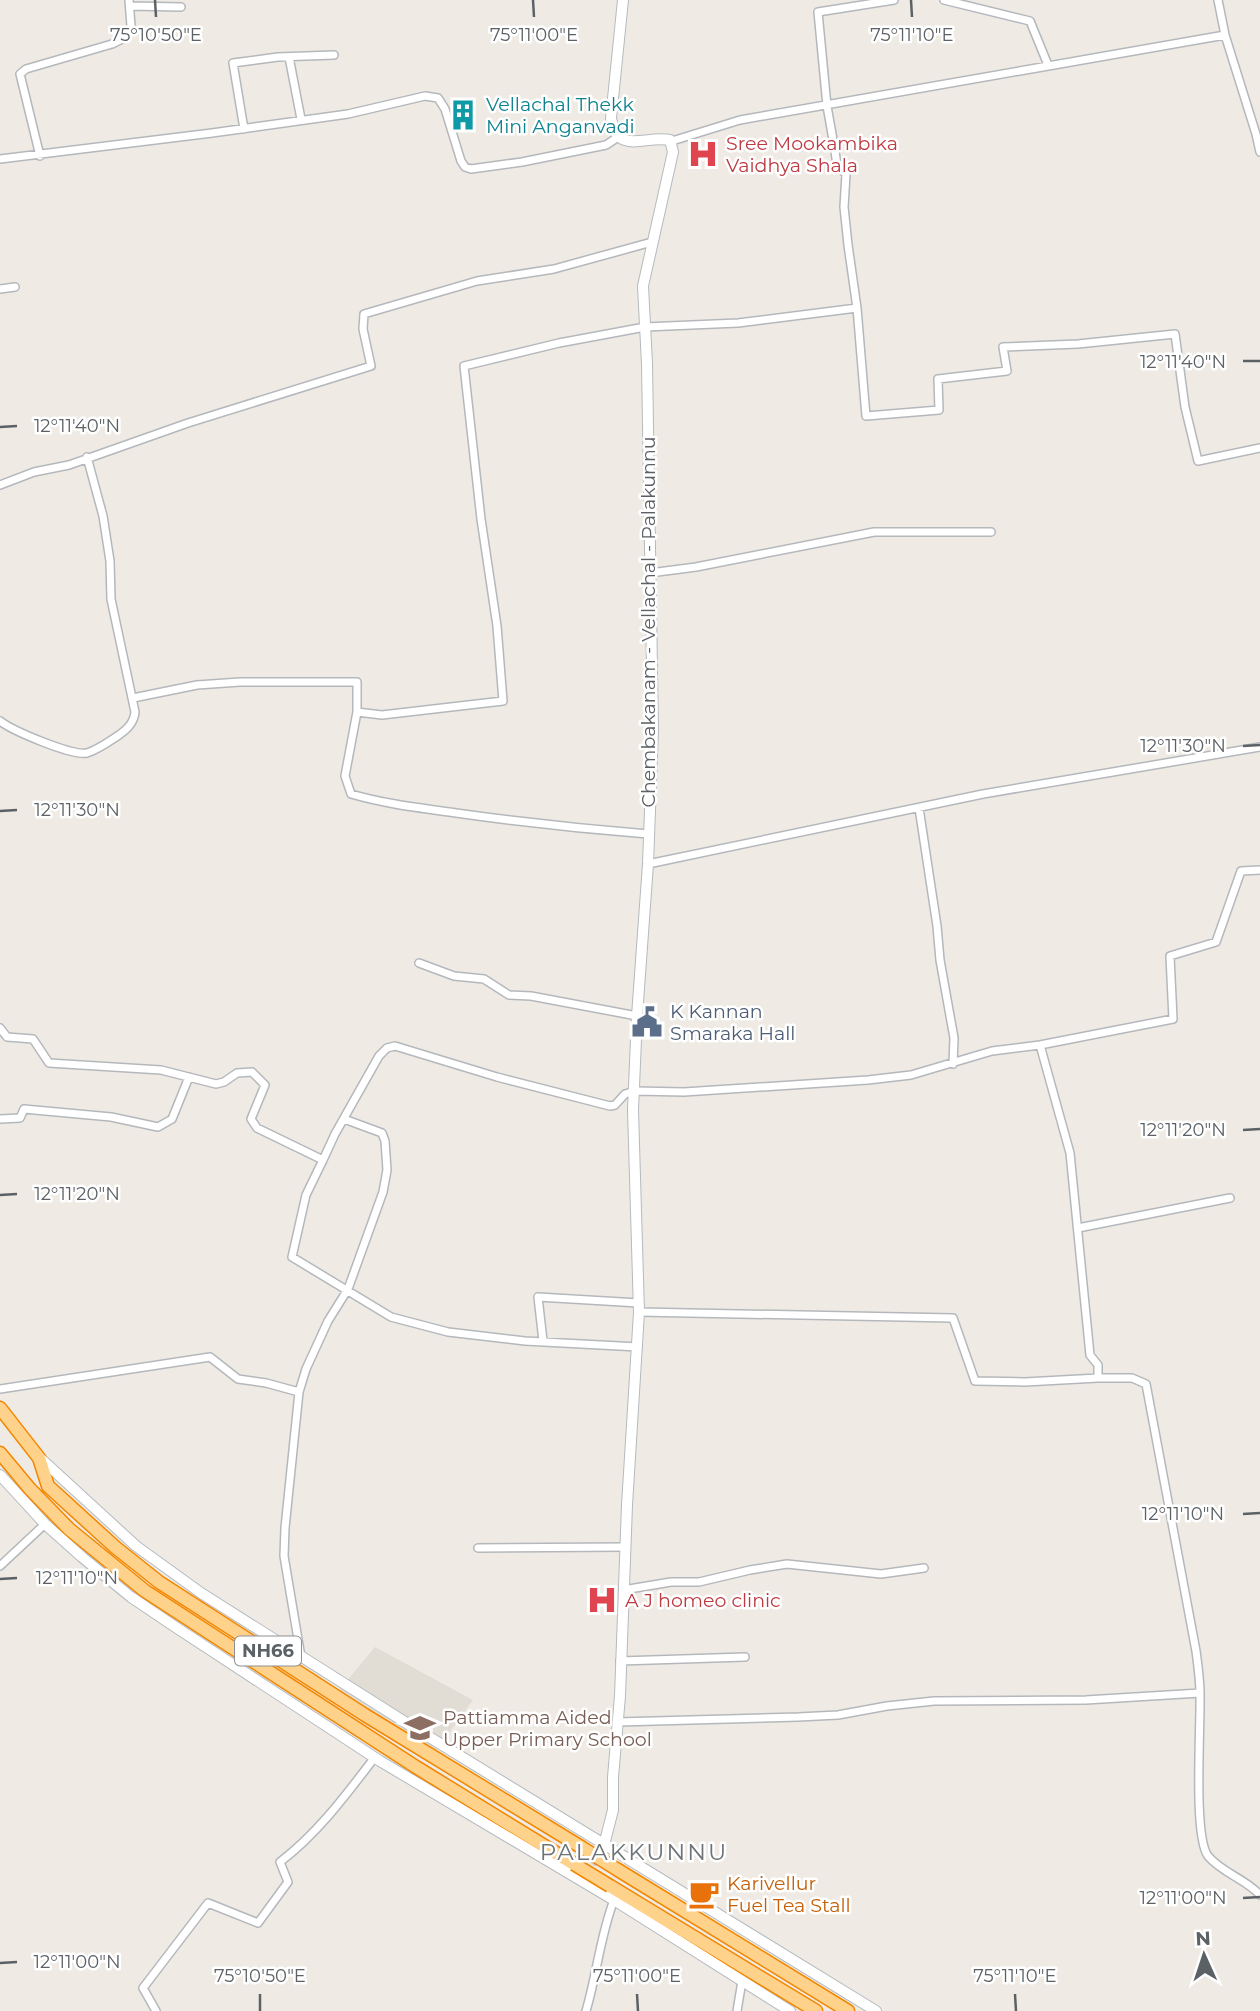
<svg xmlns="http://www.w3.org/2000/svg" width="1260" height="2011" font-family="Montserrat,sans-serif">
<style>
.education{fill:#e2ddd4}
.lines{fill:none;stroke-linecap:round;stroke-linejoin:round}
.secondary-tunnel{stroke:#cac8c4;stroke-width:10;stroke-dasharray:10 5;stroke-linecap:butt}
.street-casing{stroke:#b4b8bc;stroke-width:10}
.secondary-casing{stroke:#b5babf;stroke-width:12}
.highway-casing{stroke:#f38700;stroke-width:15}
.street{stroke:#fff;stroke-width:7}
.secondary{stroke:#fff;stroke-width:10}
.highway{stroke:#ffd28b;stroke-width:12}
.highway-bridge-casing{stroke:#f38700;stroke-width:15;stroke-linecap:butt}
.highway-bridge{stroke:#ffd28b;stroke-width:12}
.ticks{fill:none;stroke:#5c6165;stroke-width:2.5}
.labels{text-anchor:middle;stroke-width:5;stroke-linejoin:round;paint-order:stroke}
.shield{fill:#fff;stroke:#8d9093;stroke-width:2}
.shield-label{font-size:18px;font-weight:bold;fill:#5c6165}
.culture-label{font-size:19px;fill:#0d838f;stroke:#fff;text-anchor:start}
.health-label{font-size:19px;fill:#be3a42;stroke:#fff;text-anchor:start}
.street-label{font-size:19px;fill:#5c6165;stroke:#fff}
.service-label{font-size:19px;fill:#4e5e75;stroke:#fff;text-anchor:start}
.education-label{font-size:19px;fill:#785e54;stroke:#fff;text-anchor:start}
.food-label{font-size:19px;fill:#c56008;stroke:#fff;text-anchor:start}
.quarter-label{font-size:23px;letter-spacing:2px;fill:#6d7377;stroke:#fff}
.ticks-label{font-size:18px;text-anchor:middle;fill:#5c6165;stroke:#fff;stroke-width:5;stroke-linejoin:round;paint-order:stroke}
</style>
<rect width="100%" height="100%" fill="#efebe4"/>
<path class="education" d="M375,1647L473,1700L433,1755L335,1695Z"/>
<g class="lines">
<path class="secondary-tunnel" d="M583,1876L604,1845"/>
<g class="street-casing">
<path id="street" d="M944,0L1030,21L1048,65
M130,6L181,7
M1225,35L1256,134L1260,152
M289,57L301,119
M244,129L233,63L278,57L334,55
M672,141L740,120L1225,35L1218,0
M40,156L20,74L26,69L112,44L126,37L131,26L129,0
M0,159L212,133L348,114L425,96L438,98L445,109L461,161L465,167L471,169L522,162L606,145L618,137
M0,289L15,287
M857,308L866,416L939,410L938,379L1007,371L1003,347L1078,344L1175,334L1185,407L1198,461L1260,448
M0,485L34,472L69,465L188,423L371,366L363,329L364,314L477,281L554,269L652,242
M650,573L696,567L874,532H991
M133,698L197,685L240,682H357V712L382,715L503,701L497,626L481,519L464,366L559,343L645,327L738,323L857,308L848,245L844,207L846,174L837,166L835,151L827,106L818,12L894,0
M357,712L345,776L351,794C385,804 421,808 456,813C520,822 584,829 648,834
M0,721C13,731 72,756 87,753C97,750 107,743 116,737C125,731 134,724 135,712L111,599L110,561L103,516L87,457
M919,808L937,926L940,960L954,1038L953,1064
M648,864L983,794L1260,747
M419,963L454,976L484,979L509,995L531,996L637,1016
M0,1028L7,1037L33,1039L49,1063L161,1070L216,1084L224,1082L237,1073L252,1072L265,1085L251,1119L257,1128L323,1160L306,1195L292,1257L391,1317L448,1332L525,1341L638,1347
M1040,1045L1173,1019L1170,956L1216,942L1241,871L1260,870
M0,1119L20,1118L24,1109L111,1117L158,1127L172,1119L189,1077
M323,1160L335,1134L379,1056L387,1048L395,1046L497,1077L610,1106L615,1105L625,1094L635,1091L684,1092L868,1080L911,1075L992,1051L1040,1045L1070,1153L1090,1355L1098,1365V1378H1132L1146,1384L1196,1651C1198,1666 1200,1680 1200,1694C1201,1725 1193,1836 1208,1856C1222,1873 1246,1879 1260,1895
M1078,1228L1230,1198
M639,1312L953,1318L975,1381L1025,1382L1098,1378
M543,1341L538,1297L639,1303
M0,1389L210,1357L238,1379L266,1383L299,1392
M478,1548L625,1547
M0,1566L45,1524
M623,1590L671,1582H699L750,1570L787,1564L881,1574L924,1568
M301,1657L284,1556L285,1528L299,1392L306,1369L328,1321L348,1289L383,1192L387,1170L385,1141L382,1133L344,1119
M620,1661L745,1657
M618,1722L798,1717L838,1715L887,1706L934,1701L1086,1700L1200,1693
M156,2011L143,1988L208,1903L258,1923L288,1882L280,1862C318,1833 346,1795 375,1757
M586,2011C597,1974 600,1936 614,1900
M737,2011L742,1981"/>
</g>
<g class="secondary-casing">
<path id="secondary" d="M40,1458L136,1546L201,1593L408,1724L876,2011
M0,1475L45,1524L82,1557L131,1597L174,1626L380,1761L614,1900L790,2011
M604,1845L613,1810V1777L620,1696L627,1505L639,1312L633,1110L637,1016L648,864L653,730L647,364L643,286L673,152L670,140C644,135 617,156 611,118L623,0"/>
</g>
<g class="highway-casing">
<path id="highway" d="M0,1408L39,1458L48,1486L115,1547L159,1582L365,1715L581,1847
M0,1453L30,1489L69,1529L145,1591L416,1767L574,1864
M618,1870L848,2011
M610,1886L816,2011"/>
</g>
<use href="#street" class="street"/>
<use href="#secondary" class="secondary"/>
<use href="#highway" class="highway"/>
<g class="highway-bridge-casing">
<path id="highway-bridge" d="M581,1847L618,1870
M574,1864L610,1886"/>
</g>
<use href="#highway-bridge" class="highway-bridge"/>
</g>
<path class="ticks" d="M155,0L156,17M533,0L534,17M911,0L912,17M1243,361H1260M0,427L17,426M1243,746L1260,745M0,811L17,810M1243,1130L1260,1129M0,1195L17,1194M1243,1514L1260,1513M0,1579L17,1578M1243,1898L1260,1897M0,1963L17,1962M260,1994V2011M637,1994L638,2011M1015,1994L1016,2011"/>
<defs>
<g id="building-bare" transform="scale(2.415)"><path d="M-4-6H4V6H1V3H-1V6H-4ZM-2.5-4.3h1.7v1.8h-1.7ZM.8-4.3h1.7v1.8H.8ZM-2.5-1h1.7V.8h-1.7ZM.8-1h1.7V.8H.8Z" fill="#0f9aa8" stroke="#fff" stroke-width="2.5" paint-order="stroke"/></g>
<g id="hospital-bare" transform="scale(2.415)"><path d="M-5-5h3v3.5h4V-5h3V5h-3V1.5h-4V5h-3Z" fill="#e0444e" stroke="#fff" stroke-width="2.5" paint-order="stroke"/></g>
<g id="civic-bare" transform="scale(2.415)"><path d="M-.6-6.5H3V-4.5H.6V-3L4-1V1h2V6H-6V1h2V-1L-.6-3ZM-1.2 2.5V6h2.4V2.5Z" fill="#5c6f8a" stroke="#fff" stroke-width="2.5" paint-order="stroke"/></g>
<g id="school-bare" transform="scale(2.415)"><path d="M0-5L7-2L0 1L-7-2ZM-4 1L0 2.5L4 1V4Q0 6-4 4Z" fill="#8d6e63" stroke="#fff" stroke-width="2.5" paint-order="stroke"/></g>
<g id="cafe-bare" transform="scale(2.415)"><path d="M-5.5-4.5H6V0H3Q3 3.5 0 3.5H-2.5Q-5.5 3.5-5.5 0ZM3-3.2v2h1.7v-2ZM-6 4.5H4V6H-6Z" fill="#e8710a" stroke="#fff" stroke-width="2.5" paint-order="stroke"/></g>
</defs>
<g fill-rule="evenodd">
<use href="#building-bare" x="463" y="115"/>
<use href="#hospital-bare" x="703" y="154"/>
<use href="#civic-bare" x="647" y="1022"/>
<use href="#hospital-bare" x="602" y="1600"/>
<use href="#school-bare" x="420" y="1728"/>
<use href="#cafe-bare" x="704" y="1894"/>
</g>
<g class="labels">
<rect class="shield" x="235" y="1636.5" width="66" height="29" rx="5"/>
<g class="shield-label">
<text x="268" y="1657">NH66</text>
</g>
<g class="culture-label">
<text x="486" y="111">Vellachal Thekk<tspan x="486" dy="22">Mini Anganvadi</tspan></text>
</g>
<g class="health-label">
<text x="726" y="150">Sree Mookambika<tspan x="726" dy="22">Vaidhya Shala</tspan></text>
<text x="625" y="1607">A J homeo clinic</text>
</g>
<g class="street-label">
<text transform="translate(648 622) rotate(-90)" y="7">Chembakanam - Vellachal - Palakunnu</text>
</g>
<g class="service-label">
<text x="670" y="1018">K Kannan<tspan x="670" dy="22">Smaraka Hall</tspan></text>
</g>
<g class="education-label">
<text x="443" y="1724">Pattiamma Aided<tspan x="443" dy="22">Upper Primary School</tspan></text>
</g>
<g class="food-label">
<text x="727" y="1890">Karivellur<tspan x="727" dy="22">Fuel Tea Stall</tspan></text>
</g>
<g class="quarter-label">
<text x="634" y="1860">PALAKKUNNU</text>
</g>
</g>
<g class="ticks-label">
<text x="156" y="41">75°10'50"E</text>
<text x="534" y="41">75°11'00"E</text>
<text x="912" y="41">75°11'10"E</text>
<text x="1183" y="368">12°11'40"N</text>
<text x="77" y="432">12°11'40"N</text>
<text x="1183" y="752">12°11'30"N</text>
<text x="77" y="816">12°11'30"N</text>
<text x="1183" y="1136">12°11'20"N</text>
<text x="77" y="1200">12°11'20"N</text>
<text x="1183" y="1520">12°11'10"N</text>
<text x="77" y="1584">12°11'10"N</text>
<text x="1183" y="1904">12°11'00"N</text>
<text x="77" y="1968">12°11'00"N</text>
<text x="260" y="1982">75°10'50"E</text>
<text x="637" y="1982">75°11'00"E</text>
<text x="1015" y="1982">75°11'10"E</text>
</g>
<g transform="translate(1204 1955) rotate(357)" stroke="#ffffff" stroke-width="5" paint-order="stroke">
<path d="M0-5L12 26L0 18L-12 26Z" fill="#5c6165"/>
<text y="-10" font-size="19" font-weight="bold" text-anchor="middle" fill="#5c6165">N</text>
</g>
</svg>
